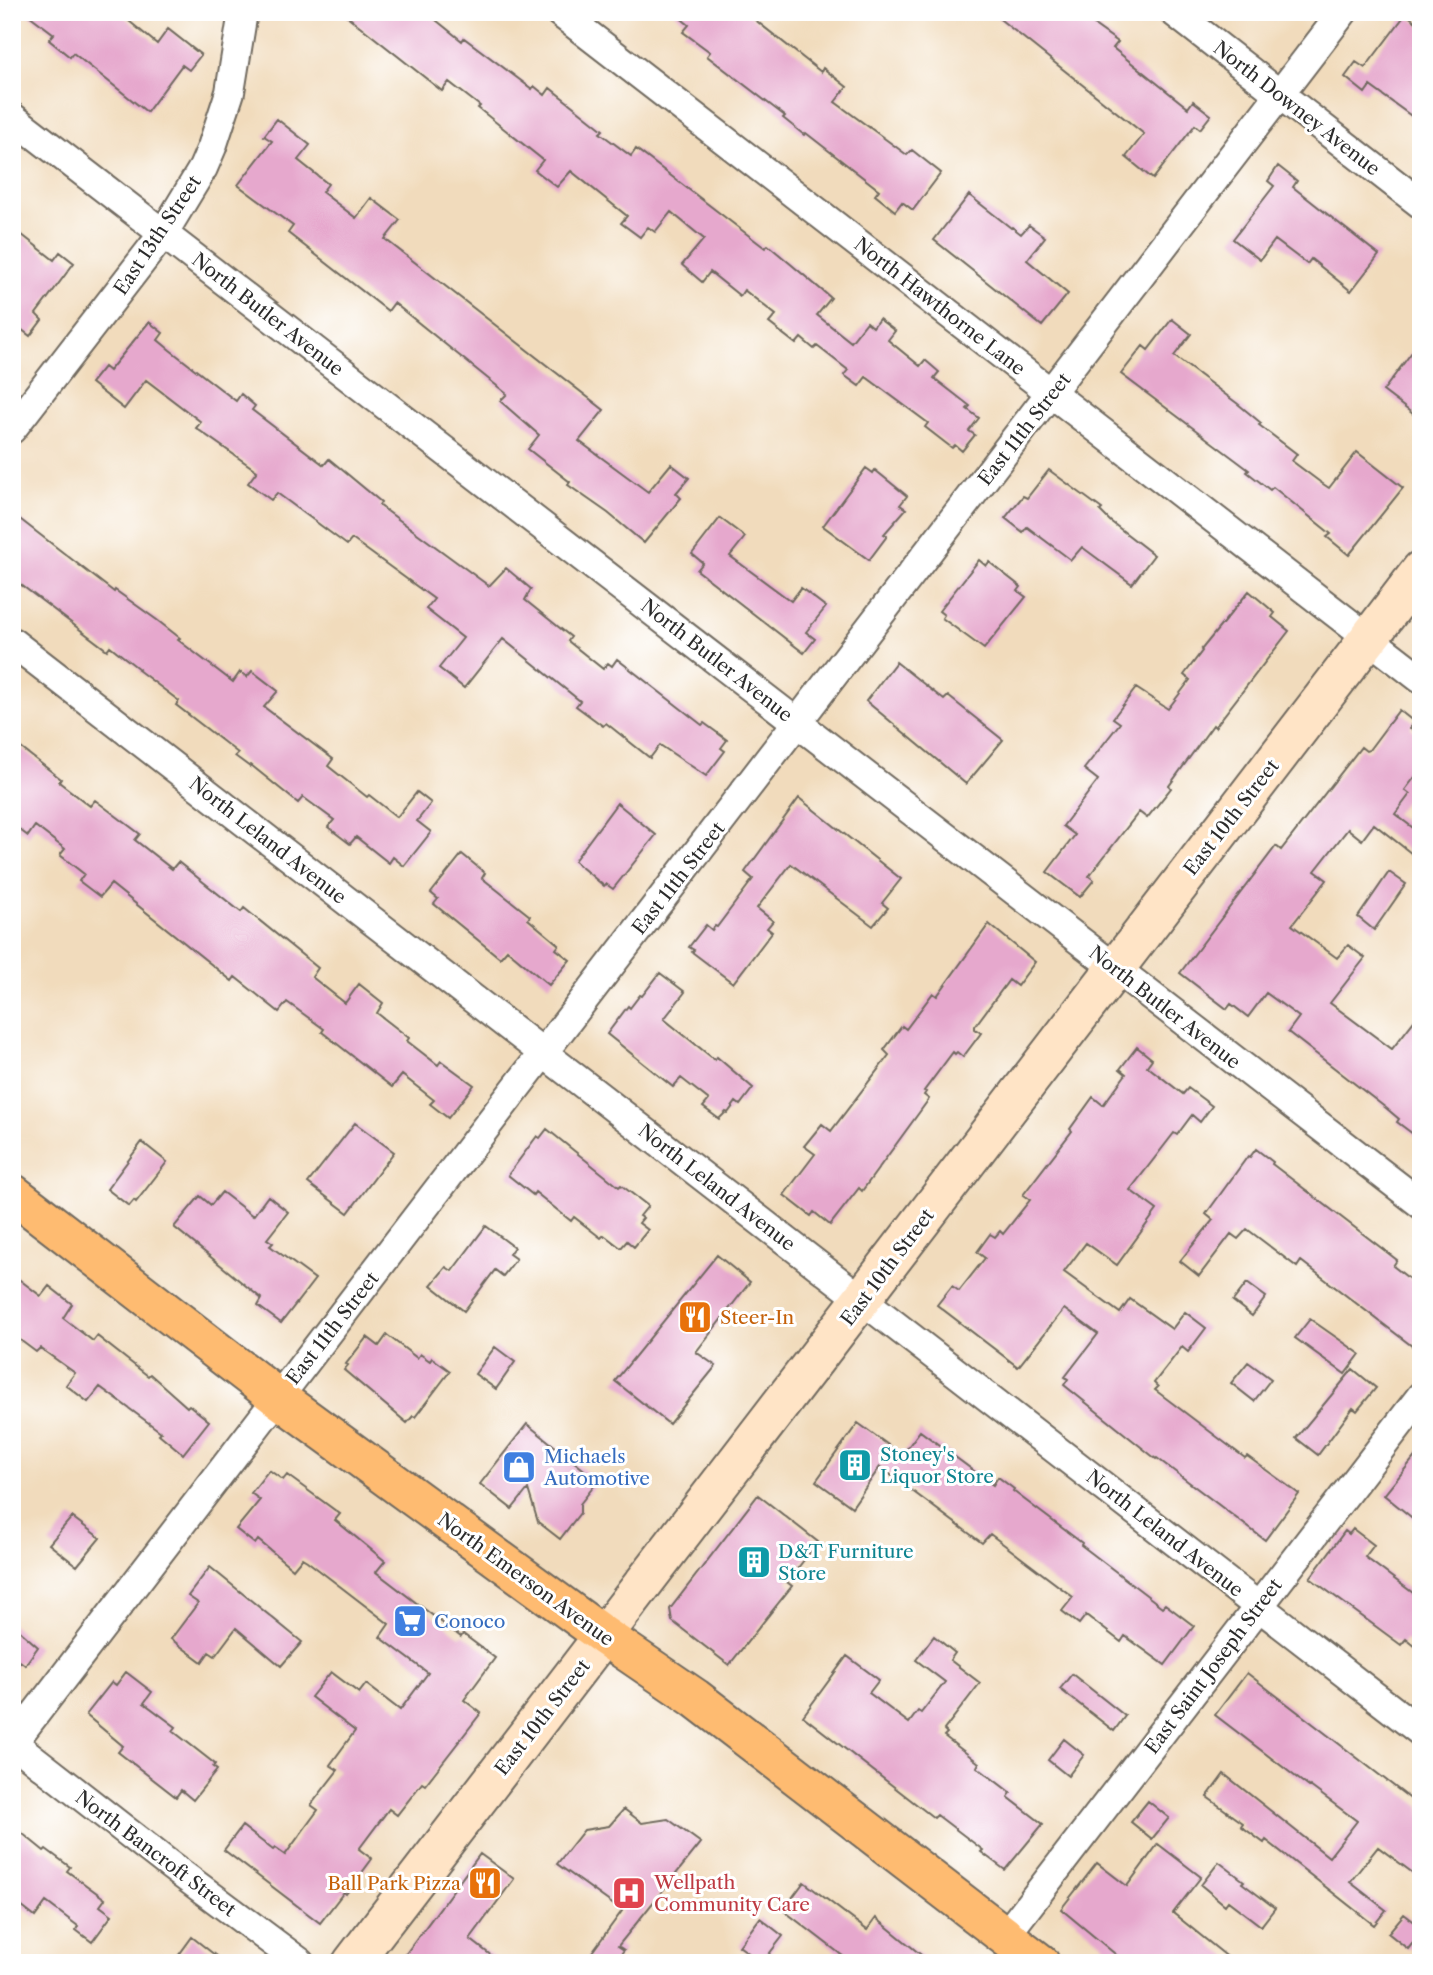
<svg xmlns="http://www.w3.org/2000/svg" width="1433" height="1975" font-family="'Libre Caslon Text',serif">
<style>
.building{fill:#e6a8cd}
.lines{fill:none;stroke-linecap:round;stroke-linejoin:round}
.street-casing{stroke:#70695e;stroke-width:32}
.secondary-casing{stroke:#70695e;stroke-width:42}
.primary-casing{stroke:#70695e;stroke-width:42}
.street{stroke:#fff;stroke-width:28}
.secondary{stroke:#ffe4c6;stroke-width:38}
.primary{stroke:#febb71;stroke-width:38}
.labels{text-anchor:middle;stroke-width:6;stroke-linejoin:round;paint-order:stroke}
.street-label{font-size:19px;fill:#2b2b2b;stroke:#fff}
.food-label{font-size:19px;fill:#c56008;stroke:#fff;text-anchor:start}
.culture-label{font-size:19px;fill:#0d838f;stroke:#fff;text-anchor:start}
.shop-label{font-size:19px;fill:#366cbe;stroke:#fff;text-anchor:start}
.health-label{font-size:19px;fill:#be3a42;stroke:#fff;text-anchor:start}
</style>
<rect width="100%" height="100%" fill="#fff"/>
<filter id="ink" filterUnits="userSpaceOnUse"><feTurbulence type="fractalNoise" baseFrequency=".0143" numOctaves="2"/><feDisplacementMap in="SourceGraphic" scale="14" xChannelSelector="R" yChannelSelector="G"/><feConvolveMatrix kernelMatrix="1 2 1 2 8 2 1 2 1" color-interpolation-filters="sRGB"/></filter>
<filter id="wash" filterUnits="userSpaceOnUse"><feTurbulence type="fractalNoise" baseFrequency=".00686" numOctaves="4" result="noise"/><feDisplacementMap in="SourceGraphic" scale="28" xChannelSelector="R" yChannelSelector="G"/><feGaussianBlur stdDeviation="1.57" result="paint"/><feColorMatrix in="noise" values="0 0 0 0 0 0 0 0 0 0 0 0 0 0 0 0 0 1.4 0 .05"/><feComposite in="paint" operator="in"/></filter>
<g filter="url(#wash)">
<rect width="100%" height="100%" fill="#f1dbbc"/>
<g id="blocks">
<path class="building" d="M25,12H118L157,44L168,29L201,55L189,70L182,65L147,112L73,53L70,57L49,40L54,34Z
M342,12H426L462,41L464,38L532,89L534,86L545,95L550,88L603,130L600,133L631,156L636,149L765,248L768,245L831,298L817,315L851,342L867,322L873,327L879,319L895,331L888,340L920,366L925,360L939,372L934,378L970,406L967,409L979,418L969,431L975,435L962,451L955,445L952,448L925,427L928,423L866,377L859,386L844,375L848,370L817,346L814,349L801,338L796,344L769,323L776,315L744,290L740,296L710,272L702,282L682,265L704,239L671,212L655,232L648,227L640,237L621,223L627,216L571,171L557,187L535,170L543,160L478,108L480,106L449,82L442,91Z
M673,12H745L821,72L823,68L847,87L835,102L907,155L912,150L941,173L913,210L902,202L895,211L875,195L879,190L806,133L804,135L783,118L785,116L707,56L710,52L683,32L689,25Z
M991,12H1076L1118,42L1113,48L1188,108L1193,101L1211,115L1200,129L1195,125L1153,179L1126,157L1144,134Z
M1406,14L1421,26V123L1370,86L1365,93L1345,77L1356,62L1365,68Z
M277,119L310,145L298,160L328,184L322,192L356,218L371,198L400,220L385,239L604,410L579,441L648,492L671,464L689,478L676,493L681,498L644,543L608,513L568,485L570,482L528,449L539,435L500,401L507,394L394,303L388,311L288,233L293,226L238,185L272,141L264,136Z
M1278,166L1297,181L1293,187L1379,255L1351,291L1311,259L1307,264L1275,240L1260,260L1233,239L1274,186L1268,181Z
M969,195L1011,228L1012,227L1021,234L1029,225L1045,237L1027,260L1068,294L1042,326L934,240Z
M12,227L54,260L60,252L74,263L36,314L42,320L30,336L12,322Z
M1172,319L1191,334L1174,356L1238,404L1261,423L1259,425L1297,454L1292,461L1320,482L1329,488L1357,452L1403,488L1349,555L1327,537L1331,534L1273,487L1270,490L1247,472L1249,470L1121,374L1143,346L1148,350Z
M149,322L163,333L158,340L170,350L236,401L241,394L255,406L252,410L324,465L329,459L381,502L379,505L489,586L506,568L531,589L525,600L571,637L568,641L603,669L608,663L612,666L617,659L702,725L704,723L727,740L721,748L725,751L706,776L660,745L650,758L606,723L603,726L576,706L580,701L503,639L464,688L439,668L463,638L426,609L434,599L352,539L347,545L277,493L271,500L248,483L257,471L196,428L201,422L146,380L124,409L91,383L104,367L109,371Z
M1421,340V420L1383,391Z
M866,468L873,473L875,470L907,496L900,505L906,509L884,534L887,536L869,560L823,526Z
M1049,470L1102,509L1100,511L1110,521L1154,555L1132,584L1082,547L1071,560L1027,527L1023,532L1005,518L1023,496L1027,498Z
M12,513L114,592L115,590L157,620L180,638L178,640L233,682L240,672L247,677L252,671L278,691L264,707L333,759L328,766L367,797L369,795L397,817L417,792L431,803L417,821L431,832L404,866L393,857L389,863L356,837L350,844L328,827L334,820L303,797L298,803L251,765L250,767L235,756L238,753L176,705L179,701L138,670L139,669L110,646L107,650L12,578Z
M720,518L745,537L730,556L791,601L801,588L826,607L806,632L815,639L804,653L697,570L703,563L692,554Z
M979,560L986,566L989,562L1021,587L1018,591L1026,597L984,649L942,618L944,615L939,611Z
M1249,591L1275,613L1272,617L1289,631L1215,727L1213,725L1169,786L1171,788L1147,818L1139,812L1089,876L1094,880L1080,897L1047,872L1075,835L1063,826L1098,780L1084,769L1120,723L1113,718L1136,688L1168,709L1190,680L1184,675L1202,651L1201,650Z
M896,662L944,700L948,696L1003,740L966,784L866,701Z
M1399,710L1414,722L1410,728L1421,737V769L1405,790L1410,794L1395,814L1421,834V861L1374,824L1362,840L1348,829L1315,871L1327,880L1292,925L1337,958L1348,945L1365,958L1330,1003L1392,1049L1421,1012V1140L1397,1122L1399,1119L1386,1108L1288,1032L1299,1017L1266,993L1248,1017L1231,1004L1227,1009L1180,973L1276,846L1281,850L1361,747L1366,751L1369,750Z
M12,741L61,779L59,782L90,806L95,800L140,834L135,840L172,869L178,862L241,912L244,908L318,968L312,977L345,1003L359,984L383,1003L377,1013L409,1038L407,1041L438,1065L441,1061L474,1085L448,1118L430,1104L434,1100L402,1075L392,1087L322,1032L324,1029L287,1002L279,1012L235,977L232,981L111,884L100,897L79,881L84,874L60,855L65,849L35,826L28,836L12,824Z
M799,798L901,879L882,903L888,908L873,926L791,864L757,908L773,921L767,928L772,932L733,983L692,952L694,950L689,947L706,925L712,930L715,926L717,927L753,879L745,872Z
M617,803L656,835L613,889L606,884L604,886L574,861Z
M462,854L485,873L482,878L530,916L528,919L559,945L556,949L570,960L549,985L507,950L500,958L434,904L438,899L431,893Z
M1389,872L1406,884L1374,930L1358,917Z
M989,924L1035,962L1017,986L1009,980L975,1026V1029L981,1033L963,1057L957,1052L955,1054L953,1052L924,1091L926,1092L924,1095L929,1099L862,1191L859,1188L830,1225L814,1212L811,1216L784,1195L815,1154L804,1146L822,1124L831,1131L889,1055L884,1050L902,1026L906,1029L933,993L937,996Z
M660,973L685,992L664,1019L715,1060L717,1057L753,1088L740,1105L736,1102L728,1113L726,1112L719,1119L703,1107L709,1100L681,1078L673,1087L607,1034L628,1006L630,1008L640,995L642,996Z
M1137,1047L1152,1059L1147,1066L1183,1094L1188,1088L1212,1106L1200,1122L1192,1115L1177,1135L1174,1133L1130,1190L1157,1210L1117,1265L1086,1243L1064,1272L1120,1313L1130,1299L1172,1329L1185,1312L1206,1328L1188,1352L1182,1347L1154,1383L1158,1387L1155,1390L1245,1458L1247,1456L1299,1494L1265,1540L1157,1458L1156,1459L1064,1385L1068,1379L1065,1377L1098,1334L1064,1309L1018,1367L937,1305L952,1286L959,1291L985,1258L977,1252L990,1234L995,1237L1000,1231L1003,1234L1030,1200L1023,1195L1072,1131L1070,1129L1093,1097L1103,1105L1126,1074L1120,1069Z
M355,1123L394,1152L348,1213L308,1183Z
M547,1129L619,1187L621,1185L648,1206L640,1216L643,1218L639,1223L648,1230L634,1247L627,1241L621,1248L604,1235L601,1238L574,1217L571,1221L535,1192L533,1195L508,1175L537,1136L540,1138Z
M142,1142L167,1162L136,1202L134,1200L129,1206L107,1189Z
M1256,1149L1273,1162L1272,1164L1397,1260L1393,1266L1421,1288V1334L1412,1346L1301,1261L1297,1267L1247,1229L1238,1239L1231,1234L1199,1276L1180,1261L1213,1220L1206,1214L1248,1156L1250,1157Z
M222,1192L253,1216L268,1196L288,1212L267,1239L273,1243L270,1246L315,1279L281,1323L258,1306L262,1299L174,1227L200,1196L211,1205Z
M486,1226L514,1247L509,1254L516,1259L503,1276L495,1270L464,1311L431,1285L446,1267L452,1271Z
M717,1255L750,1282L696,1352L716,1366L669,1424L615,1381Z
M12,1274L41,1296L49,1286L72,1304L63,1318L93,1341L97,1336L148,1376L150,1374L187,1407L189,1405L209,1421L183,1454L159,1434L161,1432L100,1387L88,1402L66,1385L75,1373L40,1348L36,1352L12,1334Z
M1247,1283L1266,1297L1252,1316L1233,1301Z
M1310,1319L1360,1354L1345,1374L1295,1338Z
M387,1335L417,1358L420,1354L430,1361L432,1358L450,1371L415,1417L413,1416L407,1423L344,1370L348,1365L346,1364L367,1337L379,1346Z
M495,1347L515,1362L496,1389L475,1374Z
M1248,1362L1271,1379L1254,1401L1231,1383Z
M1353,1369L1376,1388L1357,1411L1353,1408L1318,1455L1296,1438Z
M858,1423L902,1455L920,1431L993,1485L998,1477L1014,1489L1013,1491L1082,1543L1081,1545L1162,1607L1165,1604L1194,1626L1165,1665L1125,1636L1121,1642L1086,1615L1079,1624L1062,1611L1073,1597L990,1534L982,1543L880,1467L852,1507L816,1481Z
M527,1424L598,1481L580,1504V1513L560,1539L538,1522L528,1489L512,1509L480,1484Z
M1421,1449V1525L1384,1495Z
M269,1470L283,1480L287,1475L340,1514L335,1520L385,1561L376,1572L461,1637L463,1634L495,1658L464,1700L481,1713L425,1785L422,1783L397,1815L389,1809L359,1849L372,1859L346,1894L344,1892L320,1923L224,1850L242,1826L273,1850L275,1848L285,1855L318,1810L311,1805L338,1770L330,1765L355,1731L311,1697L331,1672L359,1693L366,1684L400,1710L428,1673L380,1637L389,1624L307,1561L302,1558L293,1569L258,1540L255,1544L236,1529L260,1500L251,1493Z
M758,1495L818,1542L787,1582L792,1586L729,1665L672,1621L670,1609Z
M72,1517L100,1538L77,1566L49,1544Z
M1353,1529L1374,1545L1365,1557L1421,1599V1651L1406,1639L1401,1645L1310,1578L1345,1531L1349,1534Z
M210,1567L302,1642L281,1666L236,1628L215,1656L209,1652L202,1662L171,1639L198,1603L188,1596Z
M12,1624L38,1647L25,1665L20,1661L12,1670Z
M934,1636L955,1653L950,1660L980,1683L944,1730L947,1733L944,1736L979,1763L977,1767L1011,1793L1008,1797L1043,1824L1005,1870L981,1852L983,1850L937,1815L934,1818L803,1716L847,1656L879,1680L869,1693L909,1723L918,1711L921,1713L945,1682L916,1660Z
M126,1672L152,1692L144,1703L176,1727L173,1731L215,1764L213,1767L217,1770L193,1800L181,1790L176,1797L118,1752L123,1746L86,1715L112,1682L116,1685Z
M1247,1673L1421,1807V1879L1378,1847L1350,1882L1386,1910L1374,1925L1266,1840L1264,1843L1241,1826L1243,1823L1207,1797L1224,1774L1329,1857L1357,1821L1310,1786L1309,1787L1215,1715Z
M1072,1674L1125,1716L1114,1731L1060,1689Z
M1064,1739L1084,1755L1068,1776L1048,1760Z
M1148,1801L1169,1818L1152,1839L1131,1822Z
M624,1809L642,1823L668,1819L701,1843L618,1946L624,1950L614,1963H584L622,1911L557,1864L584,1830L609,1826Z
M12,1825L44,1851L46,1849L70,1867L67,1871L105,1899L100,1906L112,1915L92,1942L76,1930L78,1926L46,1902L35,1917L12,1899Z
M1158,1844L1201,1877L1173,1913L1235,1963H1126L1061,1909L1097,1863L1127,1886Z
M480,1854L514,1879L470,1939L501,1963H399Z
M1219,1862L1244,1881L1242,1883L1275,1908L1261,1926L1228,1901L1225,1905L1201,1885Z
M804,1882L867,1930L876,1918L931,1963H852L783,1910Z
M1404,1914L1421,1927V1933L1408,1949L1388,1933Z
M760,1918L783,1936L762,1963L739,1946Z
M192,1937L225,1963H173Z"/>
</g>
</g>
<g filter="url(#ink)">
<use href="#blocks" fill-opacity="0" stroke="#70695e" stroke-width="2"/>
<g class="lines">
<g class="street-casing">
<path id="street" d="M559,12L1421,679
M1174,12L1421,204
M12,117L1421,1204
M12,429L163,234L203,168L212,147L230,92L243,12
M12,642L1421,1732
M12,1742L171,1866L301,1963
M12,1744L1343,12
M1005,1936L1421,1396"/>
</g>
<g class="secondary-casing">
<path id="secondary" d="M352,1963L1421,570"/>
</g>
<g class="primary-casing">
<path id="primary" d="M12,1193L278,1398L604,1636L695,1698L1040,1963"/>
</g>
<use href="#street" class="street"/>
<use href="#secondary" class="secondary"/>
<use href="#primary" class="primary"/>
</g>
</g>
<defs>
<g id="restaurant-square" transform="scale(1.75)"><rect x="-9" y="-9" width="18" height="18" rx="4" fill="#e8710a" stroke="#fff"/><path d="M-5-6h1v4h1v-4h1v4h1v-4h1v5L-1.5 .5V6h-2V.5L-5-1ZM5-6V6H3V1.5H1.5Q1.5-4 5-6Z" fill="#fff"/></g>
<g id="building-square" transform="scale(1.75)"><rect x="-9" y="-9" width="18" height="18" rx="4" fill="#0f9aa8" stroke="#fff"/><path d="M-4-6H4V6H1V3H-1V6H-4ZM-2.5-4.3h1.7v1.8h-1.7ZM.8-4.3h1.7v1.8H.8ZM-2.5-1h1.7V.8h-1.7ZM.8-1h1.7V.8H.8Z" fill="#fff"/></g>
<g id="shop-square" transform="scale(1.75)"><rect x="-9" y="-9" width="18" height="18" rx="4" fill="#3f7fe0" stroke="#fff"/><path d="M-5-2.5h2.3a2.7 3.5 0 0 1 5.4 0H5L5.5 6h-11ZM-1.5-2.5h3a1.5 2.3 0 0 0-3 0Z" fill="#fff"/></g>
<g id="supermarket-square" transform="scale(1.75)"><rect x="-9" y="-9" width="18" height="18" rx="4" fill="#3f7fe0" stroke="#fff"/><path d="M-6-5.5h2.5l.6 2H6L4.5 2H-2.5L-4.4-4H-6ZM-1.5 3.2a1.3 1.3 0 1 0 .1 0ZM3 3.2a1.3 1.3 0 1 0 .1 0Z" fill="#fff"/></g>
<g id="hospital-square" transform="scale(1.75)"><rect x="-9" y="-9" width="18" height="18" rx="4" fill="#e0444e" stroke="#fff"/><path d="M-5-5h3v3.5h4V-5h3V5h-3V1.5h-4V5h-3Z" fill="#fff"/></g>
</defs>
<g fill-rule="evenodd">
<use href="#restaurant-square" x="695" y="1317"/>
<use href="#building-square" x="855" y="1465"/>
<use href="#shop-square" x="519" y="1467"/>
<use href="#building-square" x="754" y="1562"/>
<use href="#supermarket-square" x="410" y="1621"/>
<use href="#restaurant-square" x="485" y="1883"/>
<use href="#hospital-square" x="629" y="1893"/>
</g>
<g class="labels">
<g class="street-label">
<text transform="translate(1297 108) rotate(38)" y="7">North Downey Avenue</text>
<text transform="translate(157 235) rotate(-56)" y="7">East 13th Street</text>
<text transform="translate(940 306) rotate(38)" y="7">North Hawthorne Lane</text>
<text transform="translate(268 314) rotate(38)" y="7">North Butler Avenue</text>
<text transform="translate(1024 429) rotate(-52)" y="7">East 11th Street</text>
<text transform="translate(717 660) rotate(38)" y="7">North Butler Avenue</text>
<text transform="translate(1231 817) rotate(-52)" y="7">East 10th Street</text>
<text transform="translate(268 840) rotate(38)" y="7">North Leland Avenue</text>
<text transform="translate(678 878) rotate(-52)" y="7">East 11th Street</text>
<text transform="translate(1165 1007) rotate(38)" y="7">North Butler Avenue</text>
<text transform="translate(717 1187) rotate(38)" y="7">North Leland Avenue</text>
<text transform="translate(887 1267) rotate(-53)" y="7">East 10th Street</text>
<text transform="translate(332 1328) rotate(-52)" y="7">East 11th Street</text>
<text transform="translate(1165 1533) rotate(38)" y="7">North Leland Avenue</text>
<text transform="translate(526 1579) rotate(36)" y="7">North Emerson Avenue</text>
<text transform="translate(1213 1666) rotate(-53)" y="7">East Saint Joseph Street</text>
<text transform="translate(542 1717) rotate(-52)" y="7">East 10th Street</text>
<text transform="translate(156 1853) rotate(37)" y="7">North Bancroft Street</text>
</g>
<g class="food-label">
<text x="720" y="1324">Steer-In</text>
<text x="461" y="1890" text-anchor="end">Ball Park Pizza</text>
</g>
<g class="culture-label">
<text x="880" y="1461">Stoney's<tspan x="880" dy="22">Liquor Store</tspan></text>
<text x="778" y="1558">D&amp;T Furniture<tspan x="778" dy="22">Store</tspan></text>
</g>
<g class="shop-label">
<text x="544" y="1463">Michaels<tspan x="544" dy="22">Automotive</tspan></text>
<text x="434" y="1628">Conoco</text>
</g>
<g class="health-label">
<text x="654" y="1889">Wellpath<tspan x="654" dy="22">Community Care</tspan></text>
</g>
</g>
<rect width="1433" height="1975" fill="none" stroke="#fff" stroke-width="42"/>
</svg>
